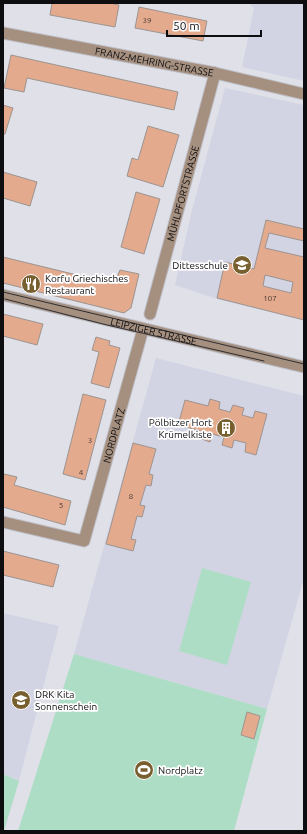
<svg xmlns="http://www.w3.org/2000/svg" width="307" height="834" font-family="Ubuntu,sans-serif">
<style>
.built{fill:#d3d4e3}
.green{fill:#adddc5}
.building{fill:#e4aa8d;stroke:#9c9491;fill-rule:evenodd}
.lines{fill:none;stroke-linecap:round;stroke-linejoin:round}
.minor-casing{stroke:#bebec6;stroke-width:13}
.tertiary-casing{stroke:#bebec6;stroke-width:13}
.minor{stroke:#a58f7f;stroke-width:11}
.tertiary{stroke:#a58f7f;stroke-width:11}
.tram{stroke:#2f2f33;stroke-width:1}
.labels{text-anchor:middle;stroke-width:3.5;stroke-linejoin:round;paint-order:stroke}
.number-label{font-size:8px;fill:#443530}
.street-label{font-size:10px;fill:#0e0e11;stroke:#fff}
.poi-label{font-size:10px;fill:#0e0e11;stroke:#fff;text-anchor:start}
</style>
<rect width="100%" height="100%" fill="#e0e0e8"/>
<path class="built" d="M249,3H304V81L242,67L254,8Z
M225,88L304,105V320L217,299L175,285L192,210Z
M156,358L304,396V578L267,709L74,654Z
M3,613L59,626L19,781L3,774Z"/>
<path class="green" d="M202,568L251,582L227,665L179,651Z
M74,654L267,709L234,831H18Z
M3,774L19,781L4,831H3Z"/>
<path class="building" d="M52,3H110L119,5L115,27L50,15Z
M139,7L207,21L203,41L135,28Z
M11,55L178,92L174,110L27,78L24,92L4,88Z
M3,105L13,108L5,134H3Z
M148,126L179,135L163,187L127,176L132,158L138,160Z
M3,172L37,182L30,206L3,198Z
M136,192L160,199L144,254L121,247Z
M266,220L304,229V241L269,233L265,248L304,257V320L217,298L225,262L254,269ZM265,275L293,282L291,293L263,286Z
M3,257L114,284L120,270L139,274L131,308L124,313L3,283Z
M3,314L43,324L37,345L3,336Z
M96,337L110,341L109,345L120,348L109,388L91,383L99,352L92,350Z
M83,394L106,400L85,480L63,474Z
M210,399L220,402L219,409L230,412L233,405L244,408L242,415L253,418L255,411L267,414L256,455L245,452L246,443L234,440L232,448L222,445L224,437L212,434L210,442L199,438L201,431L178,425L185,400L208,406Z
M133,443L156,449L149,474L153,475L151,486L146,485L140,505L145,506L142,517L137,516L131,539L136,540L133,551L106,544Z
M4,474L17,477L14,485L71,501L65,525L3,507V479Z
M3,551L59,565L53,587L3,575Z
M247,712L260,716L254,739L241,735Z"/>
<g class="lines">
<g class="minor-casing">
<g id="minor">
<path id="s1" d="M3,33L215,73L304,94"/>
<path id="s2" d="M150,314L215,73"/>
<path id="s3" d="M3,522L84,541L143,329"/>
</g>
</g>
<g class="tertiary-casing">
<g id="tertiary">
<path id="s4" d="M3,295L304,367"/>
</g>
</g>
<use href="#minor" class="minor"/>
<use href="#tertiary" class="tertiary"/>
<path class="tram" d="M3,292L304,364
M5,299L107,325L264,361"/>
</g>
<defs>
<g id="school-disc" transform="scale(1)"><circle r="9.5" fill="#785f30" stroke="#fff"/><path d="M0-5L7-2L0 1L-7-2ZM-4 1L0 2.5L4 1V4Q0 6-4 4Z" fill="#fff"/></g>
<g id="restaurant-disc" transform="scale(1)"><circle r="9.5" fill="#785f30" stroke="#fff"/><path d="M-5-6h1v4h1v-4h1v4h1v-4h1v5L-1.5 .5V6h-2V.5L-5-1ZM5-6V6H3V1.5H1.5Q1.5-4 5-6Z" fill="#fff"/></g>
<g id="building-disc" transform="scale(1)"><circle r="9.5" fill="#785f30" stroke="#fff"/><path d="M-4-6H4V6H1V3H-1V6H-4ZM-2.5-4.3h1.7v1.8h-1.7ZM.8-4.3h1.7v1.8H.8ZM-2.5-1h1.7V.8h-1.7ZM.8-1h1.7V.8H.8Z" fill="#fff"/></g>
<g id="stadium-disc" transform="scale(1)"><circle r="9.5" fill="#785f30" stroke="#fff"/><path d="M0-5a6.5 5 0 1 0 0 10a6.5 5 0 1 0 0-10ZM-3.5-1.8h7v3.6h-7Z" fill="#fff"/></g>
</defs>
<g fill-rule="evenodd">
<use href="#school-disc" x="242" y="265"/>
<use href="#restaurant-disc" x="31" y="284"/>
<use href="#building-disc" x="226" y="428"/>
<use href="#school-disc" x="21" y="700"/>
<use href="#stadium-disc" x="144" y="770"/>
</g>
<g class="labels">
<g class="number-label">
<text x="147" y="23">39</text>
<text x="270" y="301">107</text>
<text x="90" y="443">3</text>
<text x="81" y="475">4</text>
<text x="131" y="499">8</text>
<text x="61" y="508">5</text>
</g>
<g class="street-label">
<text dy="4" stroke="none"><textPath href="#s1" startOffset="154">FRANZ-MEHRING-STRASSE</textPath></text>
<text dy="4" stroke="none"><textPath href="#s2" startOffset="125">MÜHLPFORTSTRASSE</textPath></text>
<text dy="4" stroke="none"><textPath href="#s4" startOffset="155">LEIPZIGER STRASSE</textPath></text>
<text dy="4" stroke="none"><textPath href="#s3" startOffset="193">NORDPLATZ</textPath></text>
</g>
<g class="poi-label">
<text x="228" y="269" text-anchor="end">Dittesschule</text>
<text x="45" y="282">Korfu Griechisches<tspan x="45" dy="12">Restaurant</tspan></text>
<text x="212" y="426" text-anchor="end">Pölbitzer Hort<tspan x="212" dy="12">Krümelkiste</tspan></text>
<text x="35" y="698">DRK Kita<tspan x="35" dy="12">Sonnenschein</tspan></text>
<text x="158" y="774">Nordplatz</text>
</g>
</g>
<rect width="307" height="834" fill="none" stroke="#0e0e11" stroke-width="8"/>
<path d="M167 30v6h94v-6" fill="none" stroke="#0e0e11" stroke-width="2"/>
<text x="173" y="30" font-size="12" fill="#0e0e11" stroke="#ffffff" stroke-width="3" paint-order="stroke">50 m</text>
</svg>
